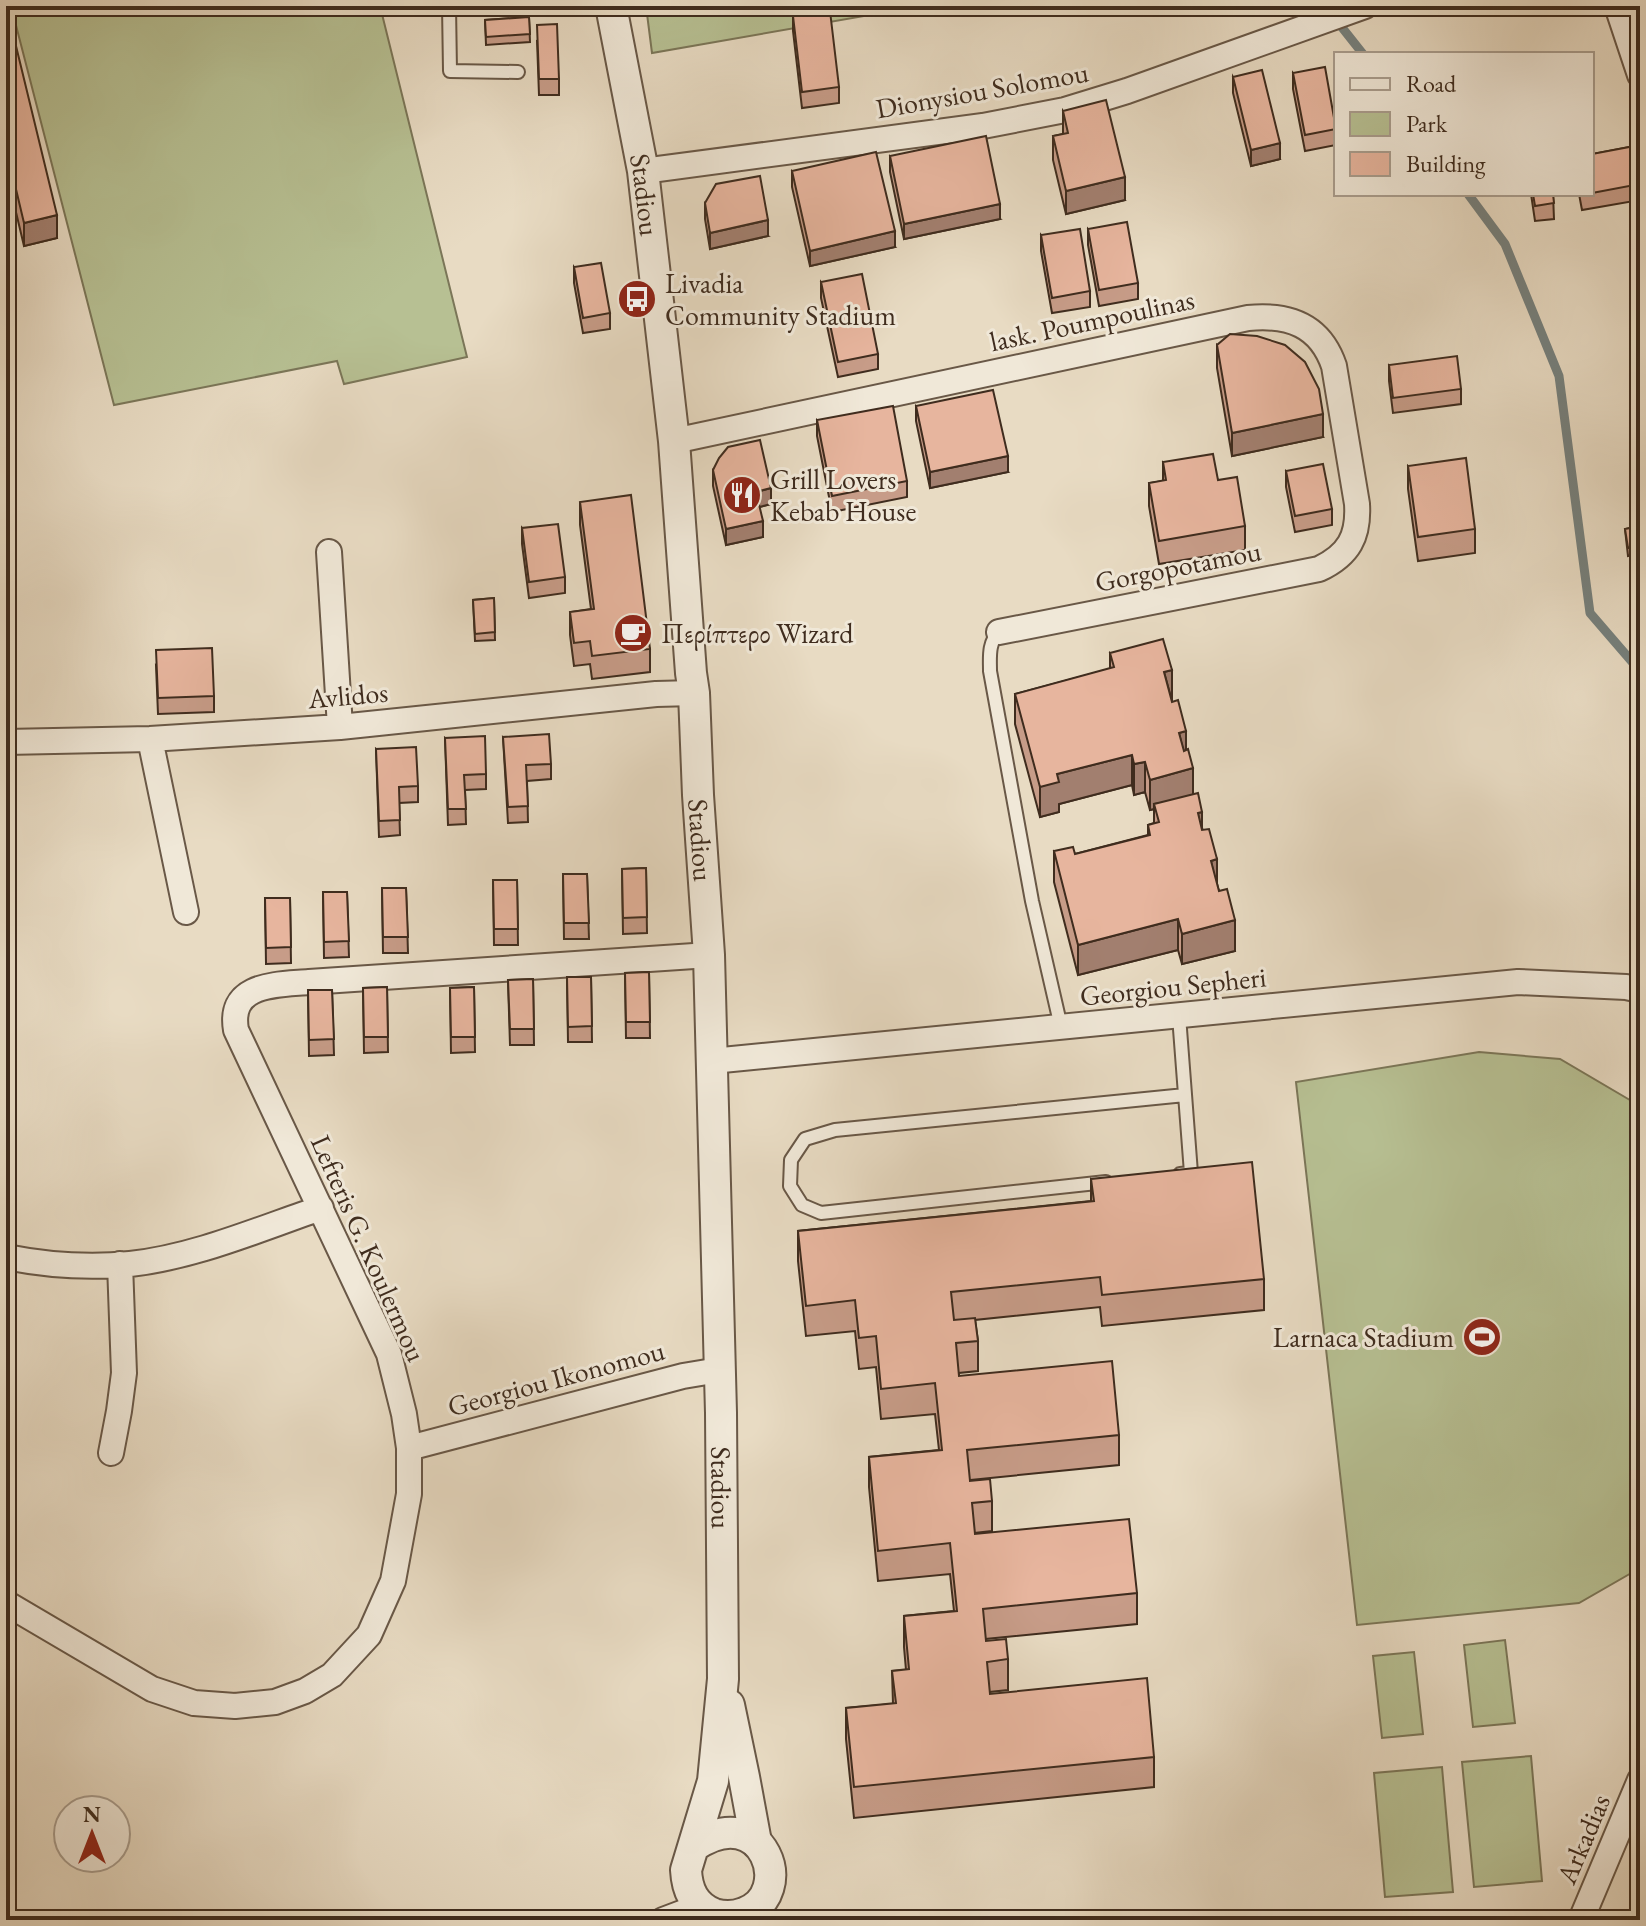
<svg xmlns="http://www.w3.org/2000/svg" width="1646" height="1926" font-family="'EB Garamond',serif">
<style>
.green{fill:#b7c093;stroke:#7b7658;stroke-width:2}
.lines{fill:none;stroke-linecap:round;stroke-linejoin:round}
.stream{stroke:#76817e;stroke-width:9}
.service-casing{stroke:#695847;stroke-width:16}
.minor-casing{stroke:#695847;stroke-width:28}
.tertiary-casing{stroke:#695847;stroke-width:34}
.service{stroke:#f0e8d8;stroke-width:12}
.minor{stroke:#f0e8d8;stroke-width:24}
.tertiary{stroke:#f0e8d8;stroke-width:30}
.wall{fill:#c79c88;stroke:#3f2c1e;stroke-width:2}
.shaded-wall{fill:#a27f6f;stroke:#3f2c1e;stroke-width:2}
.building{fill:#e7b59e;stroke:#3f2c1e;stroke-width:2}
.labels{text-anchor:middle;stroke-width:6;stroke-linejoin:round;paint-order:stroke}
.street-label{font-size:28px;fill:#3f2c1e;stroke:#f0e8d8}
.poi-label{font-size:28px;fill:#3f2c1e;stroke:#f0e8d8;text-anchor:start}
</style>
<rect width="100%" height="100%" fill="#e8dbc3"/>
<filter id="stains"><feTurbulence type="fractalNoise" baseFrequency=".0025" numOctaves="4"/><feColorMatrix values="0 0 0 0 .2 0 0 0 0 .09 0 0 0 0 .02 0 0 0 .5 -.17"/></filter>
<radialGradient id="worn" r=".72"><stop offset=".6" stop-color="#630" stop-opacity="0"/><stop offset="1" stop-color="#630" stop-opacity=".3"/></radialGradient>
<path class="green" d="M11,6H380L467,357L344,384L337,361L114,405Z
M646,6H869L870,15L652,53Z
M1479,1052L1560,1059L1640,1106V1568L1579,1603L1357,1625L1296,1082Z
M1505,1640L1515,1723L1473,1727L1464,1645Z
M1414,1652L1423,1734L1382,1738L1373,1656Z
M1531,1756L1542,1881L1474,1887L1462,1762Z
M1442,1767L1453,1892L1385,1897L1374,1773Z"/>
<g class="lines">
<path class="stream" d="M1325,6L1363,54
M1468,194L1505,244L1559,376L1590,613L1640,671"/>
<g class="service-casing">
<path id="service" d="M449,6L450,71L518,72
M999,632C988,643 990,657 990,671L1032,901L1061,1027
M1179,1016L1191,1173L1180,1174
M1106,1182L821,1213L802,1205L790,1186L791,1160L805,1139L835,1130L1185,1095"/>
</g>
<g class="minor-casing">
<path id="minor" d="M1617,6L1640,75
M643,171L983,126L1065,110L1127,91L1365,6
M674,441L1248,318C1289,314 1320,325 1334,366L1357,504C1359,536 1349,555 1319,569L999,632
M329,552L340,727
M150,739L186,912
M6,742L150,739L340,727L656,694L694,693
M712,1061L1518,982L1626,987L1640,990
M6,1257C46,1265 89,1268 130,1264C195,1257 259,1229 321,1208
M409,1448L683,1376L719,1370
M111,1453L119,1411L124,1373L120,1264
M6,1603L152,1689L194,1703L235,1706L275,1702L305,1691L332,1675L369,1635L393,1581L409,1494V1448L404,1414L389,1354L236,1030C228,983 276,985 309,982L709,955
M663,1920L700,1906
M1581,1920L1640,1780"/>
</g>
<g class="tertiary-casing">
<g id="tertiary">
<path id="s1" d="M611,6L643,171L674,441L691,673L694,693L698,795L709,955L721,1413L723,1679L713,1781L686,1870C687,1890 694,1906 714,1914C724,1917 734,1917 744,1913C797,1894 764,1798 694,1846"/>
<path d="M729,1705L744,1777L756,1842"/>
</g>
</g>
<use href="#service" class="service"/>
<use href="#minor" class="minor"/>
<use href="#tertiary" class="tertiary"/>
</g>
<path class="wall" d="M793,16L839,87V103L802,108L793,31Z
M529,17L530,42L486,45L485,20Z
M537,40L559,79V95H539Z
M6,48L57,238L24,246L6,170Z
M1293,73L1336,124V145L1305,151L1293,89Z
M1233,77L1280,159L1251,166L1233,93Z
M1063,111L1125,200L1066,214L1053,160V136L1063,134Z
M1640,145V200L1582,210L1579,194H1592V154Z
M890,156L1000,219L904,239L890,172Z
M792,171L895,247L810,266L792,187Z
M1531,194H1553L1554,219L1535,221Z
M705,203L768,236L710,249L705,219Z
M1088,229L1138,283V299L1099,306L1088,245Z
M1041,235L1090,291V307L1052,313L1041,251Z
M574,267L610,313V329L583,333L574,283Z
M821,282L878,354V369L838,377L821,298Z
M1217,345L1323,437L1232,456L1217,368Z
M1389,365L1461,389V404L1393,413L1389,381Z
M916,406L1008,472L930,488L916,421Z
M817,420L907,481V497L832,512L817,436Z
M1163,462L1218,480L1245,526V550L1159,564L1149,506V483L1163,481Z
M1408,466L1475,529V553L1418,561L1408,489Z
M713,470L771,504L759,507L763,537L726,545L713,486Z
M1286,471L1332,509V525L1295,532L1286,487Z
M580,502L650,649V672L592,679L590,664L574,666L570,635V612L591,609L580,525Z
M1640,526V554L1628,556L1625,529Z
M522,528L565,577V593L529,598L522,544Z
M494,598L495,640L475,641L473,600Z
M1110,653L1172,701L1186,750L1193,794L1235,951L1182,964L1178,950L1078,975L1054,882V851L1075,854L1148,835V825L1154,823V809L1150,810L1145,792L1134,795L1132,785L1059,804V812L1040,817L1015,724V694L1110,669Z
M156,665L214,696V712L158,714Z
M503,737L551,764V779L527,781L528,822L508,823Z
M445,738L486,774V789L465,790L466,824L448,825Z
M376,749L418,786V802L399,803L400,835L379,837Z
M646,868L647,933L623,934L622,869Z
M563,874H587L589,939H564Z
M493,880H517L518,945H494Z
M382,888H406L408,953H383Z
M323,892H347L349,957L324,958Z
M265,898H290L291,963L266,964Z
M649,972L650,1038H626L625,973Z
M567,977H591L592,1042H568Z
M533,979L534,1045H510L508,980Z
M387,987L388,1052L364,1053L363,988Z
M474,987L475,1052L451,1053L450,988Z
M308,990H332L334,1055L309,1056Z
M1091,1179L1264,1279V1310L1102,1326L1100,1307L975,1320L978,1341V1371L959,1373V1376L1119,1435V1465L970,1480L992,1501V1531L975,1533V1534L1137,1593V1624L986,1639V1641L1008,1659V1690L990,1692V1694L1154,1757V1787L854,1818L846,1739V1708L893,1704L892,1671L906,1670L904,1647V1616L954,1611L950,1574L878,1581L869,1487V1457L939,1450L935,1414L881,1419L876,1367L859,1369L855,1331L806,1336L798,1261V1231L1091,1201Z"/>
<path class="shaded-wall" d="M1280,143V159L1251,166V150Z
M1125,177V200L1066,214V191Z
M1000,204V219L904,239V224Z
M57,215V238L24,246V223Z
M768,220V236L710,249V233Z
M895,231V247L810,266V251Z
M1323,414V437L1232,456V433Z
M1008,456V472L930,488V472Z
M771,488V504L756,508V492Z
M763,521V537L726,545V529Z
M1172,670V701L1164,672Z
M1186,731V762L1179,733Z
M1132,755V785L1059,804V812L1040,817V787L1057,774Z
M1145,762V792L1134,795V764Z
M1193,768V799L1154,804V809L1150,810V780Z
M1202,812V842L1198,813Z
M1217,859V890L1211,861Z
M1178,919V950L1078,975V945Z
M1235,920V951L1182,964V934Z"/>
<path class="building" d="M830,11L839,87L802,92L793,16Z
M529,17L530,34L486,37L485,20Z
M557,24L559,79H539L537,25Z
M16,46L57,215L24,223L6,147V48Z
M1325,67L1336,129L1305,135L1293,73Z
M1262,70L1280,143L1251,150L1233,77Z
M1106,100L1125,177L1066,191L1053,136L1068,133L1063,111Z
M986,136L1000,204L904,224L890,156Z
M1640,145V184L1592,193V154Z
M876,152L895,231L810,251L792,171Z
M760,176L768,220L710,233L705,203L716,184Z
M1533,194H1553L1554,203L1535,206Z
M1127,222L1138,283L1099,290L1088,229Z
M1080,229L1090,291L1052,298L1041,235Z
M601,263L610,313L583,318L574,267Z
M862,274L878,354L838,362L821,282Z
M1230,334L1257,336L1285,345L1305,362L1319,389L1323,414L1232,433L1217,345Z
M1457,356L1461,389L1393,398L1389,365Z
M993,390L1008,456L930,472L916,406Z
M893,406L907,481L832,496L817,420Z
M760,440L771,488L756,492L763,521L726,529L713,470L719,458L728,447Z
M1213,454L1218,480L1237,477L1245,526L1159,541L1149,483L1166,480L1163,462Z
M1466,458L1475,529L1418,537L1408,466Z
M1323,464L1332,509L1295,516L1286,471Z
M631,495L650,649L592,656L590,641L574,643L570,612L594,609L580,502Z
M558,524L565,577L529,582L522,528Z
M1640,526V546L1628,548L1625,529Z
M494,598L495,632L475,634L473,600Z
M1163,639L1172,670L1164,672L1172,702L1178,700L1186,731L1179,733L1184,751L1188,749L1193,768L1150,780L1145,762L1134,764L1132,755L1057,774L1059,782L1040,787L1015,694L1114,667L1110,653Z
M212,648L214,696L158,698L156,650Z
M549,734L551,764L526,765L528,806L508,807L503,737Z
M485,736L486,774L464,775L466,809H448L445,738Z
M416,747L418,786L399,787L400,820L379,821L376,749Z
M1198,793L1202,812L1198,813L1202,830L1209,829L1217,859L1211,861L1219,891L1227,889L1235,920L1182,934L1178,919L1078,945L1054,851L1073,847L1075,854L1150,835L1148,825L1159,822L1154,804Z
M646,868L647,917L623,918L622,869Z
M563,874H587L589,923H564Z
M493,880H517L518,929H494Z
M382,888H406L408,937H383Z
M323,892H347L349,941L324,942Z
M265,898H290L291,947L266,948Z
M649,972L650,1022H626L625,973Z
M567,977H591L592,1026L568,1027Z
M533,979L534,1029H510L508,980Z
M387,987L388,1037H364L363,988Z
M474,987L475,1037H451L450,988Z
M308,990H332L334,1039L309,1040Z
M1252,1162L1264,1279L1102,1295L1100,1277L951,1292L954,1320L975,1318L978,1341L956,1343L959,1376L1112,1361L1119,1435L967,1450L970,1481L990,1479L992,1501L972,1503L975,1534L1129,1519L1137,1593L983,1609L986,1641L1006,1639L1008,1659L987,1662L990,1694L1147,1678L1154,1757L854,1787L846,1708L896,1703L892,1671L909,1669L904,1616L957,1611L950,1543L878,1551L869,1457L942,1450L935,1383L881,1389L876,1336L859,1338L855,1300L806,1306L798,1231L1094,1201L1091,1179Z"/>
<defs>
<g id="bus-disc" transform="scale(2)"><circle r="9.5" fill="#8f2418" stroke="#f0e8d8"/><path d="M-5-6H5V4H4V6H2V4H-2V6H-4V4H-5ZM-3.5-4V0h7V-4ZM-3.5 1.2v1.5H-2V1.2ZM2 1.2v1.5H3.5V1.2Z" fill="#fff"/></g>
<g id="restaurant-disc" transform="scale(2)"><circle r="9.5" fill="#8f2418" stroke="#f0e8d8"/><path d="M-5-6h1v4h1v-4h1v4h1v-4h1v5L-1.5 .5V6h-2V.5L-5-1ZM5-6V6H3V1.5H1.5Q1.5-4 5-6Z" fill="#fff"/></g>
<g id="cafe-disc" transform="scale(2)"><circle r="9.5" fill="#8f2418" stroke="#f0e8d8"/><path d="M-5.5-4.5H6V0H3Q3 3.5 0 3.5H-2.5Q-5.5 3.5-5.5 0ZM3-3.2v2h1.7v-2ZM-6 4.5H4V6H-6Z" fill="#fff"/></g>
<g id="stadium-disc" transform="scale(2)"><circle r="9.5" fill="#8f2418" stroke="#f0e8d8"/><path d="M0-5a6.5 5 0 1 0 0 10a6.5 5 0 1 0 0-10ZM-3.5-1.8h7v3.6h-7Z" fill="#fff"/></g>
</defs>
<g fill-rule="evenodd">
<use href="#bus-disc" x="637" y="299"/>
<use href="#restaurant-disc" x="742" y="495"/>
<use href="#cafe-disc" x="633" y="633"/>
<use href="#stadium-disc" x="1482" y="1337"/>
</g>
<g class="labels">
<g class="street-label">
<text transform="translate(982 90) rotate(-10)" y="10">Dionysiou Solomou</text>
<text dy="10" stroke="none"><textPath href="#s1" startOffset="192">Stadiou</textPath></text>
<text transform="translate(1092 320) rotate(-12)" y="10">lask. Poumpoulinas</text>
<text transform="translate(1178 566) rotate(-11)" y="10">Gorgopotamou</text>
<text transform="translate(348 695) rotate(-5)" y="10">Avlidos</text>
<text dy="10" stroke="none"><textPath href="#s1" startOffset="840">Stadiou</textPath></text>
<text transform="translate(1173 986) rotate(-6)" y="10">Georgiou Sepheri</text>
<text transform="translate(369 1248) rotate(66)" y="10">Lefteris G. Koulermou</text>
<text transform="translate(556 1378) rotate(-15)" y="10">Georgiou Ikonomou</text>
<text dy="10" stroke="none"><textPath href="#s1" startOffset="1488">Stadiou</textPath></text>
<text transform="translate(1583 1839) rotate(-67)" y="10">Arkadias</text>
</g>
<g class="poi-label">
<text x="665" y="293">Livadia<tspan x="665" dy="32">Community Stadium</tspan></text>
<text x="770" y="489">Grill Lovers<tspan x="770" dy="32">Kebab House</tspan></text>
<text x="661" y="643">Περίπτερο Wizard</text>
<text x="1454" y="1347" text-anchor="end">Larnaca Stadium</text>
</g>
</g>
<rect width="1646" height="1926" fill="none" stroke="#e8dbc3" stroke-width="32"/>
<rect x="8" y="8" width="1630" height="1910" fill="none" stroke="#3f2c1e" stroke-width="4"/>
<rect x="16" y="16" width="1614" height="1894" fill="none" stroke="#3f2c1e" stroke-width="2"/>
<rect x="1334" y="52" width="260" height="144" fill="#f0e8d8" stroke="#a99d8e" stroke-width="2"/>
<rect x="1350" y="78" width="40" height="12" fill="#f0e8d8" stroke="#a99d8e" stroke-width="2"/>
<text x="1406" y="92" font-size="24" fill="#3f2c1e">Road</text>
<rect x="1350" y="112" width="40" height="24" fill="#b7c093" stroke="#a99d8e" stroke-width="2"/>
<text x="1406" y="132" font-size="24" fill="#3f2c1e">Park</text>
<rect x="1350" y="152" width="40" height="24" fill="#e7b59e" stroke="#a99d8e" stroke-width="2"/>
<text x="1406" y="172" font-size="24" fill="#3f2c1e">Building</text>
<g transform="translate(92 1834)"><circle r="38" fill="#f0e8d8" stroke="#a99d8e" stroke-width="2"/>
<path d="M0-6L14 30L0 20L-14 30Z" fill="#8f2418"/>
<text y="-12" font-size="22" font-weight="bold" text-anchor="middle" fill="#3f2c1e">N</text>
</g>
<rect width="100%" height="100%" filter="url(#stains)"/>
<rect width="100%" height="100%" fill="url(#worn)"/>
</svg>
